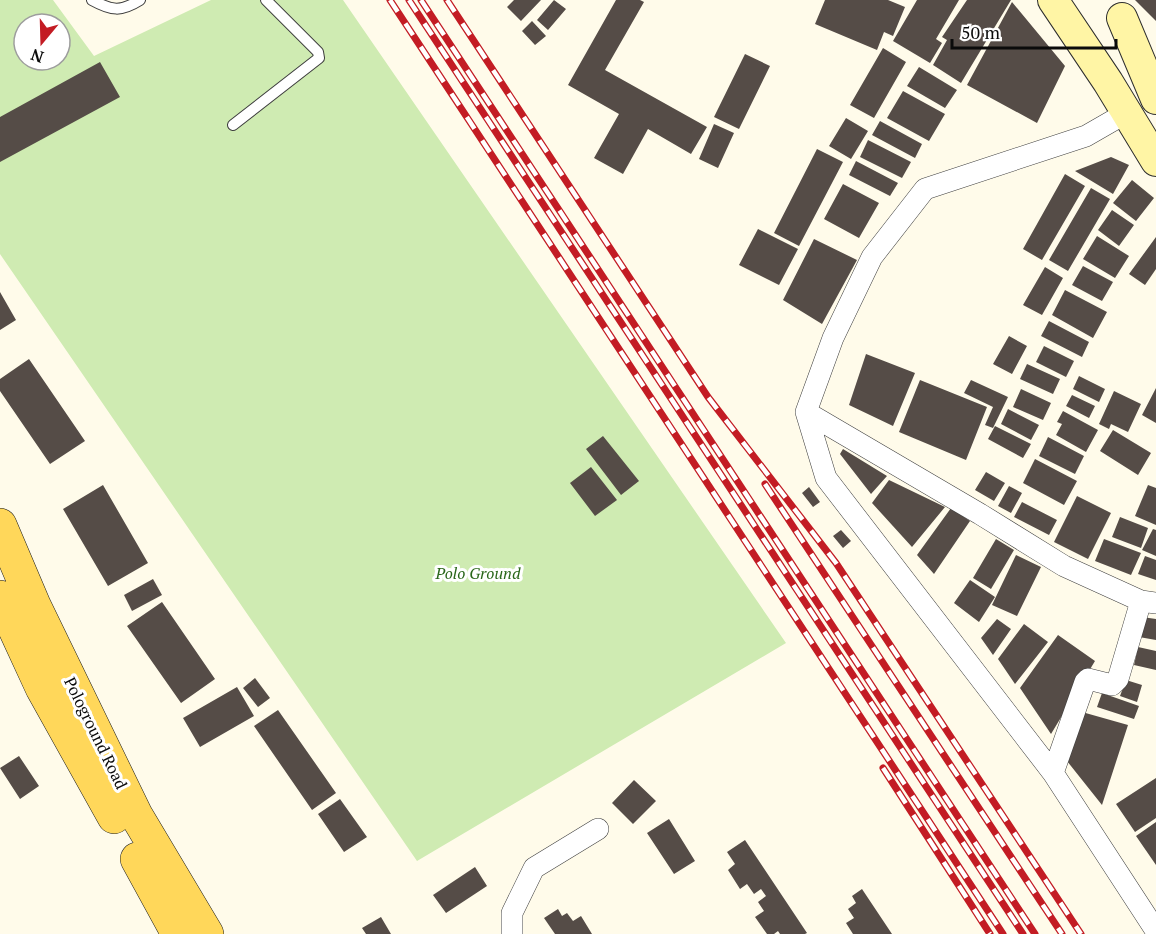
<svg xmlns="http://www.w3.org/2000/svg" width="1156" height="934" font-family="'PT Serif',serif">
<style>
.green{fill:#cfebb2;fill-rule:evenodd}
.building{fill:#554c47}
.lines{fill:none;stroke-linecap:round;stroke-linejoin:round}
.service-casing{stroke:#3e3e3e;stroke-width:12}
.minor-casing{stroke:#3e3e3e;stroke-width:22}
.secondary-casing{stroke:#2d2d2d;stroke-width:32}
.primary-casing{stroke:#1c1c1c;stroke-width:34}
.service{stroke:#fff;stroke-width:10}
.minor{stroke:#fff;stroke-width:21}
.secondary{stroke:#fff5a5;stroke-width:30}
.primary{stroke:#ffd75a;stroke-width:33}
.rail-casing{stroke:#c31c24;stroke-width:7}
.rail{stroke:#fff;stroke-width:4.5;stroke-dasharray:14;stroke-linecap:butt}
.labels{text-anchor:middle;stroke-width:6;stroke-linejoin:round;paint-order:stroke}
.park-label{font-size:16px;font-style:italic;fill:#296619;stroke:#fff}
.street-label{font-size:16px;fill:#0b0b0b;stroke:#fff}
</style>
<rect width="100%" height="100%" fill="#fffbea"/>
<path class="green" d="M0,0H53L94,56L211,0H343L786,643L417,861L0,254ZM24,24H60V60H24Z"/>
<path class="building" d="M514,0H541L521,21L507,7Z
M554,0L566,9L548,30L537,20Z
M616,0H640L644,2L605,70L707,127L691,154L648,129L623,174L594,158L619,114L568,85Z
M825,0H888L905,7L893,36L884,32L877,50L815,24Z
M917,0H959L936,39L942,43L930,63L893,41Z
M967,0H1011L961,83L933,65L947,40L942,37Z
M1135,0H1156V21Z
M1012,2L1065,66L1037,123L967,85Z
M532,21L546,36L535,45L522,31Z
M883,48L906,62L874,118L850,105Z
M745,54L770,66L739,129L714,117Z
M100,62L120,97L0,162V117Z
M919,67L957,90L945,108L907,86Z
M903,91L945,114L929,141L887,118Z
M846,118L868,131L851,159L829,146Z
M880,121L922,144L915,158L872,135Z
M714,124L734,133L718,168L699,159Z
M868,140L911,162L902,178L860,157Z
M817,149L843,162L799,246L774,233Z
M1111,157L1129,165L1113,194L1075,171Z
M856,161L898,183L890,196L849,175Z
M1065,174L1085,186L1042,260L1023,249Z
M1132,180L1154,198L1136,221L1113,203Z
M843,184L879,203L859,238L824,219Z
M1091,188L1110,199L1068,271L1049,260Z
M1112,210L1134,225L1119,246L1098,230Z
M758,229L798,249L779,285L739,265Z
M1097,236L1129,256L1115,278L1083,259Z
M1156,237V269L1145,285L1129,274Z
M814,239L857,260L822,324L783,300Z
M1083,266L1113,282L1102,301L1072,285Z
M1045,267L1063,278L1042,315L1023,305Z
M1065,290L1107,312L1093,338L1052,315Z
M0,292L16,320L0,330Z
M1049,321L1089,342L1082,357L1041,336Z
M1009,336L1027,346L1012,374L993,364Z
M1044,346L1074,361L1066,377L1036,362Z
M866,354L915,373L893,426L849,405Z
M29,359L85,441L50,464L0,391V379Z
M1027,364L1060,379L1053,394L1020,379Z
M1079,376L1105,389L1099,402L1073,389Z
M920,380L987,407L966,460L899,432Z
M971,380L1008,397L993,428L985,425L993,407L964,393Z
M1156,388V423L1142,415Z
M1021,389L1051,403L1043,420L1013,407Z
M1114,391L1141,404L1128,432L1111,424L1109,429L1099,424Z
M1072,395L1095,406L1089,418L1066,406Z
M1008,409L1039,425L1031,440L1001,424Z
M1063,411L1098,430L1086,452L1056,435L1062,424L1057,422Z
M995,426L1031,444L1023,458L988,439Z
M1113,430L1151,453L1138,475L1100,451Z
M603,436L639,481L621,495L586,449Z
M1048,437L1084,456L1075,474L1039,456Z
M843,449L887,476L871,494L840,454Z
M1035,459L1077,481L1064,505L1023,483Z
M591,467L617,500L595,516L570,483Z
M986,472L1005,483L994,501L975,490Z
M889,480L945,507L912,547L872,503Z
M103,485L148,563L108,586L63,509Z
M1148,485L1156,488V525L1135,516Z
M1009,486L1022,493L1011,513L998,506Z
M809,487L820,502L813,507L802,493Z
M1077,496L1111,513L1088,559L1054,542Z
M1022,502L1057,520L1049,535L1014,517Z
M951,508L970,521L934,574L917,555Z
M1120,517L1148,528L1141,548L1112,537Z
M1153,529L1156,530V556L1142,550Z
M841,530L851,541L843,548L833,536Z
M996,539L1014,550L991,589L973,578Z
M1104,539L1141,553L1131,575L1095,561Z
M1016,555L1041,567L1017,616L992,605Z
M1145,556L1156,560V580L1138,574Z
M153,579L162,595L132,611L124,595Z
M970,580L995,597L979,622L954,603Z
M162,602L215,679L181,703L127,626Z
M1142,617L1156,619V640L1139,637Z
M997,619L1011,629L993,655L981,638Z
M1024,624L1048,642L1015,684L998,659Z
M1058,635L1095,661L1051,734L1020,688Z
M1138,647L1156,651V670L1134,665Z
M255,678L270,698L258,707L243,688Z
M1126,680L1142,685L1137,702L1120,696Z
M237,687L254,716L200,747L183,718Z
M1102,693L1139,706L1134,719L1097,707Z
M278,710L336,793L312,810L254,726Z
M1082,712L1128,725L1102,805L1063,756Z
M19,756L39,786L20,799L0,768Z
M1156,778V818L1135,832L1116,804Z
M634,780L656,801L633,824L612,803Z
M340,799L367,837L344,852L318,814Z
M669,819L695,861L674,874L647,833Z
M1156,822V865L1136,836Z
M745,840L807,933L805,934H780L778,931L774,934H767L755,917L764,911L758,902L766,896L761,889L754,894L747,884L740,889L728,870L735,864L727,852Z
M475,867L487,886L446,913L433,895Z
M862,889L892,934H853L846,923L854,918L848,909L856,903L852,896Z
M558,909L562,916L567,913L573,921L581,916L592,934H555L544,918Z
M381,917L391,934H366L362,928Z"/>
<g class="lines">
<g class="service-casing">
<path id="service" d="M92,0C112,11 121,12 140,0
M233,125L319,58L318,52L266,0"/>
</g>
<g class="minor-casing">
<path id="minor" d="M1126,113L1086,136L925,189L872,257L833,338L806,412L826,478L1053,773L1156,931
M806,412L980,514L1064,566L1141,601L1156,603
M1053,773L1085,682L1088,679L1112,685L1118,679L1141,601
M512,934V913L534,868L598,829"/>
</g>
<g class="secondary-casing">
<path id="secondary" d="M1053,0L1108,82L1156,161
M1122,18L1156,99"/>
</g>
<g class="primary-casing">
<path id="primary" d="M0,525L34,605L136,815L207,934
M0,597L42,688L114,817
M137,859L178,934"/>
</g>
<use href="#service" class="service"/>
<use href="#minor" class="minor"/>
<use href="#secondary" class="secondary"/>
<use href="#primary" class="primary"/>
<g class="rail-casing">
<path id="rail" d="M390,0L1003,934
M409,0L1023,934
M421,0L1035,934
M447,0L708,397L836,563L1081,934
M765,484L1062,934
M883,768L990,934"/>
</g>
<use href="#rail" class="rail"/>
</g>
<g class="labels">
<g class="park-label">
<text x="478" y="579">Polo Ground</text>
</g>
<g class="street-label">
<text transform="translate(96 733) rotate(64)" y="6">Pologround Road</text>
</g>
</g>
<g transform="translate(42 42) rotate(199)"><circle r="28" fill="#ffffff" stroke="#9d9d9d" stroke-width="1.5"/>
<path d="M0-4.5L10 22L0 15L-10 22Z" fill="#c31c24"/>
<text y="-9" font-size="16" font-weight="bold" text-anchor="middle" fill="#0b0b0b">N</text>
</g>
<path d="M952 39v9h164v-9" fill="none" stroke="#0b0b0b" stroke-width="3"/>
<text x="961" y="39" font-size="18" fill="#0b0b0b" stroke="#ffffff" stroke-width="4.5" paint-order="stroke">50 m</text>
</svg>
